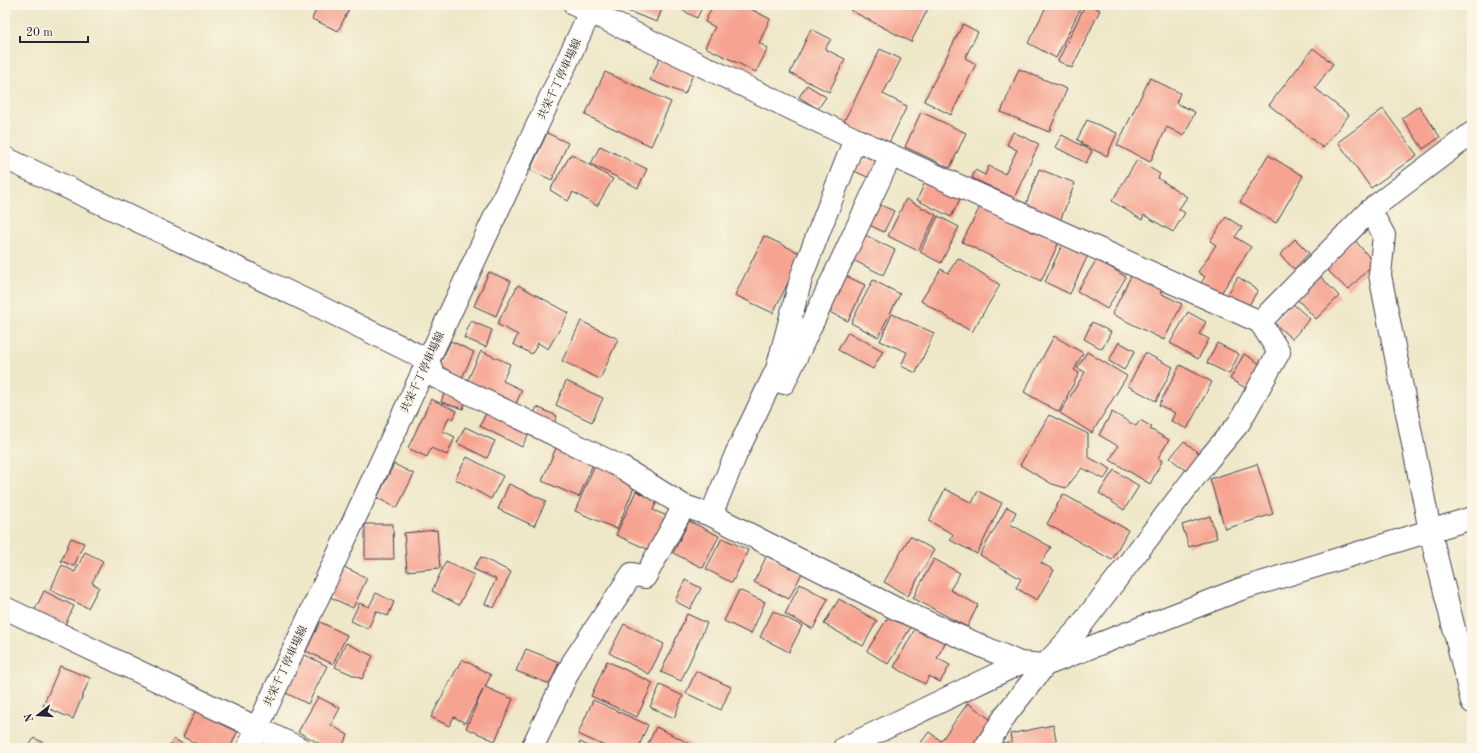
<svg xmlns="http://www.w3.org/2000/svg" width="1477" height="753" font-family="'Old Standard TT','Noto Serif JP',serif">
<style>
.building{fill:#f6a491}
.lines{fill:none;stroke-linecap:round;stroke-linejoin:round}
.minor-casing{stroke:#414050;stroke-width:24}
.major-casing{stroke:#414050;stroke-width:24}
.minor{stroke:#fff;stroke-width:22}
.major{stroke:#fff;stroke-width:22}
.labels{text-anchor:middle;stroke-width:3;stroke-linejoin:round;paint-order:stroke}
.street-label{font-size:11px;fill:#22223b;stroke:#fcf5e5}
</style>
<rect width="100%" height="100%" fill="#fcf5e5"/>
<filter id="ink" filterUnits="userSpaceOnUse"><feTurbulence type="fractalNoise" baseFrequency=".025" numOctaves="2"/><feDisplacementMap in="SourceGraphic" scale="8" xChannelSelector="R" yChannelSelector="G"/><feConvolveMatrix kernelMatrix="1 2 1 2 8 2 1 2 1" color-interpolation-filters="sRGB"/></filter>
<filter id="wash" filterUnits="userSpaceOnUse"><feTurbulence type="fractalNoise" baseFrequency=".012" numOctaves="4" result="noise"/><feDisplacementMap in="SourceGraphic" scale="16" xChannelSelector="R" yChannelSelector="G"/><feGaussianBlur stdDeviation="0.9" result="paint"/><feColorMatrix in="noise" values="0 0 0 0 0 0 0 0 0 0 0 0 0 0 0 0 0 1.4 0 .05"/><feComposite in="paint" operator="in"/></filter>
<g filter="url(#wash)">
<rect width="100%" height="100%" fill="#eee7c8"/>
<g id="blocks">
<path class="building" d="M318,5H351L338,31L312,19Z
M623,5H659L663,6L657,22L622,9Z
M685,5H703L697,18L682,10Z
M713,5H743L770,19L759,43L768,48L756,72L705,47L715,27L705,22Z
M853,5H930L911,42L850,10Z
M1047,5H1082L1056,58L1028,43Z
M1085,5H1090L1100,10L1072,68L1058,61Z
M963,24L978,32L965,58L976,64L951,115L924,101Z
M811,29L831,39L825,49L845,59L829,92L790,73Z
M1313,48L1333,64L1315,88L1349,115L1323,148L1269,105Z
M880,49L901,59L883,94L907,106L888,145L843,123Z
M661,55L695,69L685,94L650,80Z
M1019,69L1067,89L1049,132L1001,112Z
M605,72L671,102L651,146L585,115Z
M1150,78L1180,93L1176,103L1195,112L1184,136L1167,127L1150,162L1117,145Z
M807,85L826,97L818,109L799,97Z
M1419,106L1440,137L1423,149L1402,118Z
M1383,109L1417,155L1371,188L1338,142Z
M921,112L966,133L950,168L905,147Z
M1087,120L1117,133L1107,156L1081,144L1082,142L1077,140Z
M1013,132L1039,144L1014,198L972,178L975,170L985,175L989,166L1005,174L1017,150L1007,145Z
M547,133L568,143L552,180L530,170Z
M1062,135L1092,151L1086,163L1055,147Z
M600,146L647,169L638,188L591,164Z
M863,147L888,160L878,182L852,170Z
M571,154L613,179L597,206L573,192L568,201L550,190Z
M1268,155L1303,176L1276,223L1240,202Z
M1137,160L1160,174L1158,178L1187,197L1179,209L1185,213L1173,232L1144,215L1142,220L1112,201Z
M1039,169L1075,183L1060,221L1025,207Z
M926,180L961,197L951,217L917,200Z
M906,199L936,215L918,251L888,236Z
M983,201L1059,242L1041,281L962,242Z
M874,202L894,211L884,232L865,223Z
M938,216L959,227L941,263L920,252Z
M1226,217L1242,227L1235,237L1251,247L1218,298L1199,286L1205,277L1198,272L1216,245L1210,241Z
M859,232L895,250L883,275L847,257Z
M764,236L802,254L773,313L735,295Z
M1295,239L1309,253L1294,269L1280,255Z
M1354,239L1374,263L1348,290L1324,267Z
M1063,243L1088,255L1070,294L1045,282Z
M958,258L1000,285L972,332L921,301L941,269L948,273Z
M1097,259L1126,277L1107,309L1077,291Z
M1134,270L1165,285L1160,293L1182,304L1164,340L1112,314Z
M489,272L511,281L496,316L474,306Z
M842,274L865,285L848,321L825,310Z
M1319,275L1339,296L1316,319L1296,298Z
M1238,277L1258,290L1246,310L1226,297Z
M873,280L900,294L878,337L851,323Z
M518,285L569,313L548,349L538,343L532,354L513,344L518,335L497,324Z
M1292,303L1310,319L1292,339L1274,323Z
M1188,312L1206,322L1199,334L1209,339L1198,359L1170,343Z
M892,314L934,333L916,373L901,366L907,352L880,341Z
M471,321L492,330L486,347L464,338Z
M581,321L618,339L600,379L562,361Z
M1092,322L1111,332L1102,349L1084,339Z
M848,332L883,351L873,369L838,350Z
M1054,336L1083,353L1074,370L1079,373L1059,412L1024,392Z
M451,341L474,352L460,382L436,371Z
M1119,342L1135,351L1124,370L1109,361Z
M1217,343L1239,354L1229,374L1207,363Z
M481,351L510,364L503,381L522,390L514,408L465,386Z
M1087,352L1127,376L1092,433L1060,413L1085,372L1077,368Z
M1145,353L1173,367L1156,401L1128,386Z
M1244,354L1265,367L1251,391L1230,379Z
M1180,365L1212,382L1187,429L1171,421L1175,413L1159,405Z
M566,381L603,398L592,422L556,405Z
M446,388L467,396L463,409L441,402Z
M431,399L457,411L453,419L449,417L443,431L455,437L447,455L431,448L427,457L408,448Z
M537,407L557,416L552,428L531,419Z
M487,411L530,431L522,447L480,426Z
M1112,412L1136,426L1140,420L1152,427L1150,429L1169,440L1158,458L1162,461L1150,484L1110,460L1118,446L1099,435Z
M1049,415L1088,434V457L1111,469L1104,479L1082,468L1066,488L1052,484L1020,465Z
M465,427L495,441L487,458L457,443Z
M1184,441L1205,458L1191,475L1170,458Z
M558,443L595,459L579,497L542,481Z
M467,457L503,476L491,499L455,479Z
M596,462L637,480L617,529L575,511Z
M394,464L414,474L397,508L377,498Z
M1257,464L1273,514L1225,529L1210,479Z
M1114,470L1139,486L1124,510L1099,493Z
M509,484L546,501L534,526L498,509Z
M945,489L972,503L978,491L1002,503L977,554L950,540L953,534L929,521Z
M636,491L657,501L653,510L672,518L656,553L616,535Z
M1063,494L1128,530L1112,560L1047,524Z
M1007,507L1016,512L1010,524L1051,547L1041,563L1054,570L1037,600L1016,588L1021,579L980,555Z
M1210,516L1217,538L1189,547L1182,525Z
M689,521L719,536L703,568L673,553Z
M365,524H393L394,559H365Z
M437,530L440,568L407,571L404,533Z
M910,536L934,550L908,596L884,582Z
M71,538L84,543L74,566L61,561Z
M722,538L748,550L732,583L706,569Z
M85,552L103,561L92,583L99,587L88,608L50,590L62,565L75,572Z
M767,555L802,573L789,599L754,582Z
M481,557L511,572L494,608L485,604L496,579L473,569Z
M934,559L960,573L950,590L978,605L967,627L913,598Z
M446,561L474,575L459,605L432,591Z
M344,567L367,578L353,608L330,597Z
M685,580L701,588L690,609L675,601Z
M800,584L828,599L813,629L785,614Z
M739,590L765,602L751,634L724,621Z
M44,591L74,606L63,629L33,614Z
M376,593L394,602L388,616L376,611L368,629L351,621L359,603L369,607Z
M839,599L877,621L863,646L824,624Z
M773,611L802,626L789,652L760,637Z
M687,614L707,623L681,681L661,672Z
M890,614L911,627L888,664L867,651Z
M320,622L347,635L333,664L306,651Z
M624,624L664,644L649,674L609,653Z
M915,629L926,636L929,631L946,641L937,658L950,665L940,682L929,676L925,684L894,667Z
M346,643L373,656L362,679L335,667Z
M526,649L559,662L550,684L516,671Z
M303,654L327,666L308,704L284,692Z
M462,659L491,675L485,687L513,699L495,741L466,728L483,690L465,723L454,717L449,726L431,717Z
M607,661L653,683L637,717L591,696Z
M60,666L90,678L73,719L43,706Z
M696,671L731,687L721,710L686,693Z
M660,685L683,696L674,718L650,707Z
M318,697L340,708L331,725L348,735L341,748H328L298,732Z
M593,700L648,725L638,748H609L578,734Z
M968,703L995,723L977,748H917L929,732L941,741Z
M198,706L240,726L230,748H206L183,737Z
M1053,725L1058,748H1013L1010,734Z
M656,727L699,748H646Z
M34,738L54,748H28Z
M174,739L190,748H169Z
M580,742L593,748H578Z
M991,743H1009V748H991Z"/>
</g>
</g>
<g filter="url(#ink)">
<use href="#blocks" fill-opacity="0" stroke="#414050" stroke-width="1"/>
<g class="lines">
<g class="minor-casing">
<path id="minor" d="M593,5L590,12L855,139L1260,322L1279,352L1239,423L1207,461L1079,628L1045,665L1007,713L985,748
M855,139L802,275L777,369L736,454L711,515L897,609L1020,663L1045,665L1241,589L1472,518
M5,158L320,307L428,360L434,376L621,467L684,506L711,515
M1370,210L1384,235L1380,275L1430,531L1472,702
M1260,322L1370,210L1472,133
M784,383L891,155
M5,608L299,748
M532,748L573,662L632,574L645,577L684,506
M844,748L1020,663"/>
</g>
<g class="major-casing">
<path id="major" d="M248,748L590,12L575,5"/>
</g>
<use href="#minor" class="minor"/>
<use href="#major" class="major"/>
</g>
</g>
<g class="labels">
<g class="street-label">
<text transform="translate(559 79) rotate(-65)" y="4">共栄千丁停車場線</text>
<text transform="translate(422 372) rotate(-65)" y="4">共栄千丁停車場線</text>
<text transform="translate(285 666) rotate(-65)" y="4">共栄千丁停車場線</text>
</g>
</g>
<rect width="1477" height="753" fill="none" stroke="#fcf5e5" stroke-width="20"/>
<g transform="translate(38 715) rotate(253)" stroke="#fcf5e5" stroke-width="3" paint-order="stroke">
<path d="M0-3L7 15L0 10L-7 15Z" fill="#22223b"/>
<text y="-6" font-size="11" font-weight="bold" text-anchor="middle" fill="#22223b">N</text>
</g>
<path d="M20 36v6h68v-6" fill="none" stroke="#22223b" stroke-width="2"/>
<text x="26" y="36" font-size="12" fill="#22223b" stroke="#fcf5e5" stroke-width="3" paint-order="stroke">20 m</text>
</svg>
